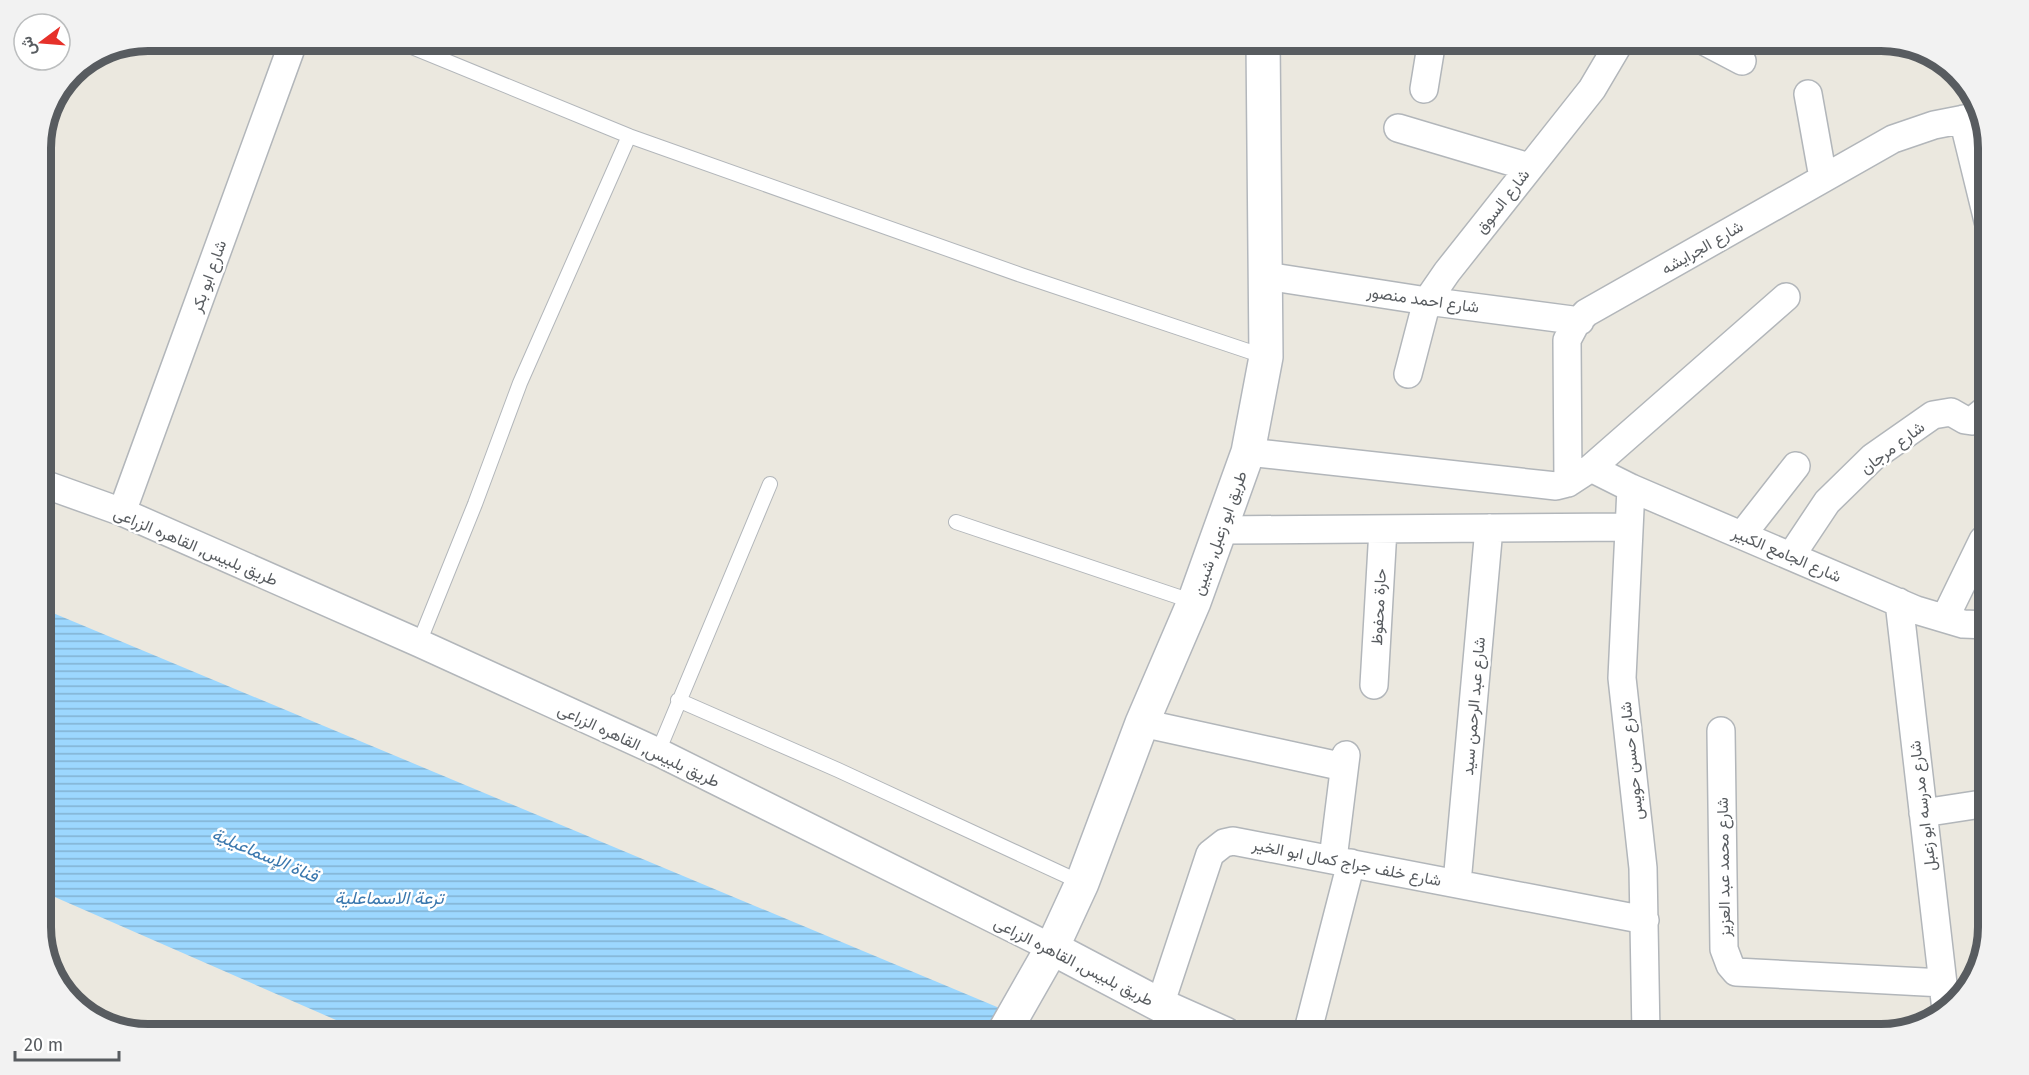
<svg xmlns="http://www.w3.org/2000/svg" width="2029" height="1075" font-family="'Fira Sans',Vazirmatn,sans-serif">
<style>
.water{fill:url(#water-rules)}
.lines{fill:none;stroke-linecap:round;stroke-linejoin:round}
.service-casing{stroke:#b2b6ba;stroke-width:16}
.minor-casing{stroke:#b2b6ba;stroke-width:30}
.secondary-casing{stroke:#b3b7bc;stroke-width:36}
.service{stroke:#fff;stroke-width:14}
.minor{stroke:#fff;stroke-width:27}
.secondary{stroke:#fff;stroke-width:33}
.labels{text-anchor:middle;stroke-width:5;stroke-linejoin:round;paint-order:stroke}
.street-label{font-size:16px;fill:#585c60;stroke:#fff}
.water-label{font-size:18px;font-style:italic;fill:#3b78ae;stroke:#fff}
.rim{fill:none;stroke:#585c60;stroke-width:8}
</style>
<defs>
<pattern id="water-rules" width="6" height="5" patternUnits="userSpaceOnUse" patternTransform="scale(1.5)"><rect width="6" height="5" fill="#9cd7fe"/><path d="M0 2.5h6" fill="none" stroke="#82b2d1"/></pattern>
</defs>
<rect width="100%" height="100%" fill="#ebe8df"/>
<path class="water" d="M41,608L1062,1034H368L41,891Z"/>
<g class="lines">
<g class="service-casing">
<path id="service" d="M412,47L629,136L1021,275L1266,357
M956,522L1194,602
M419,643L475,504L520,383L629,136
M678,700L838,770L1082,883
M658,752L770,484"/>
</g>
<g class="minor-casing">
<path id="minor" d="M1702,40L1742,61
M1424,89L1432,40
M1808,94L1823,178
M1963,119L1988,221
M1398,128L1529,167
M1266,276L1427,301L1580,321
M1408,374L1427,301L1447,272L1592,89L1621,40
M1248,452L1556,486L1568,483L1591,468L1786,297
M1591,468L1631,488L1916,610L1963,624L1988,625
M41,483L122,512L419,643L658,752L1052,948
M1568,483L1567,340L1575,325L1586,313L1893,139L1934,125L1980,116
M1631,488L1622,678L1643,868L1646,1034
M122,512L294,40
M1221,530L1629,527
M1742,535L1796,466
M1791,556L1827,502L1873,457L1933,415L1951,412L1965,420L1972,421L1988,408
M1899,602L1946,1010
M1945,618L1983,540L1988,535
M1374,685L1383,529
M1142,723L1344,767
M1721,731L1724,949L1730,965L1736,972L1943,983
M1923,813L1988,803
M1333,859L1346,755
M1457,883L1489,528
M1160,1005L1210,854L1224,843L1233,841L1645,920
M1307,1034L1351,863"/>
</g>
<g class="secondary-casing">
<path id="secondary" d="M1052,948L1160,1005L1225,1034
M1003,1034L1052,948L1082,883L1142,723L1194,602L1248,452L1266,357L1263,40"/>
</g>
<use href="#service" class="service"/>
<use href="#minor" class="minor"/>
<use href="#secondary" class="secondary"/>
</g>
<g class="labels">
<g class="street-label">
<text transform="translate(1502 201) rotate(-52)" y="6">شارع السوق</text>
<text transform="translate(1702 247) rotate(-30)" y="6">شارع الجرايشه</text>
<text transform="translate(208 276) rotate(-70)" y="6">شارع ابو بكر</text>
<text transform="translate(1423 299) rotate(8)" y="6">شارع احمد منصور</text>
<text transform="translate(1892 447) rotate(-37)" y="6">شارع مرجان</text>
<text transform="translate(1219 533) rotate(-70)" y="6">طريق ابو زعبل, شبين</text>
<text transform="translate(196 546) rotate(23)" y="6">طريق بلبيس, القاهره الزراعى</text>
<text transform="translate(1787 554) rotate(23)" y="6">شارع الجامع الكبير</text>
<text transform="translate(1378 607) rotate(-87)" y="6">حارة محفوظ</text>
<text transform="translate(1473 706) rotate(-85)" y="6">شارع عبد الرحمن سيد</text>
<text transform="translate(639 745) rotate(25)" y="6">طريق بلبيس, القاهره الزراعى</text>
<text transform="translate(1631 761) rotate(-96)" y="6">شارع حسن حويس</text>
<text transform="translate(1922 806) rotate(-97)" y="6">شارع مدرسه ابو زعبل</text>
<text transform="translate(1347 862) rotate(11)" y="6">شارع خلف جراج كمال ابو الخير</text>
<text transform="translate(1723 867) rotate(-91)" y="6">شارع محمد عبد العزيز</text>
<text transform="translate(1074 961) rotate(27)" y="6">طريق بلبيس, القاهره الزراعى</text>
</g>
<g class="water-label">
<text transform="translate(265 855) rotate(23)" y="6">قناة الإسماعيلية</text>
<text x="389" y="904">ترعة الاسماعلية</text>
</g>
</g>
<path d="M0 0H2029V1075H0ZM148 51H1881A97 97 0 0 1 1978 148V927A97 97 0 0 1 1881 1024H148A97 97 0 0 1 51 927V148A97 97 0 0 1 148 51Z" fill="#f2f2f2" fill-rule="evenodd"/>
<path class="rim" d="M148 51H1881A97 97 0 0 1 1978 148V927A97 97 0 0 1 1881 1024H148A97 97 0 0 1 51 927V148A97 97 0 0 1 148 51Z"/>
<g transform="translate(42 42) rotate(254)"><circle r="28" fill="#ffffff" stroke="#bcbebf" stroke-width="1.5"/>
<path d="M0-4.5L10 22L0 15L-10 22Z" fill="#e6312a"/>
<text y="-9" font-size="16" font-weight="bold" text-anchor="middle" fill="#585c60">ش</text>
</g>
<path d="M15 1051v9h104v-9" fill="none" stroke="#585c60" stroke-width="3"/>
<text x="24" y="1051" font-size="18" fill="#585c60" stroke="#ffffff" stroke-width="4.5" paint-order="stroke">20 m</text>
</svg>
